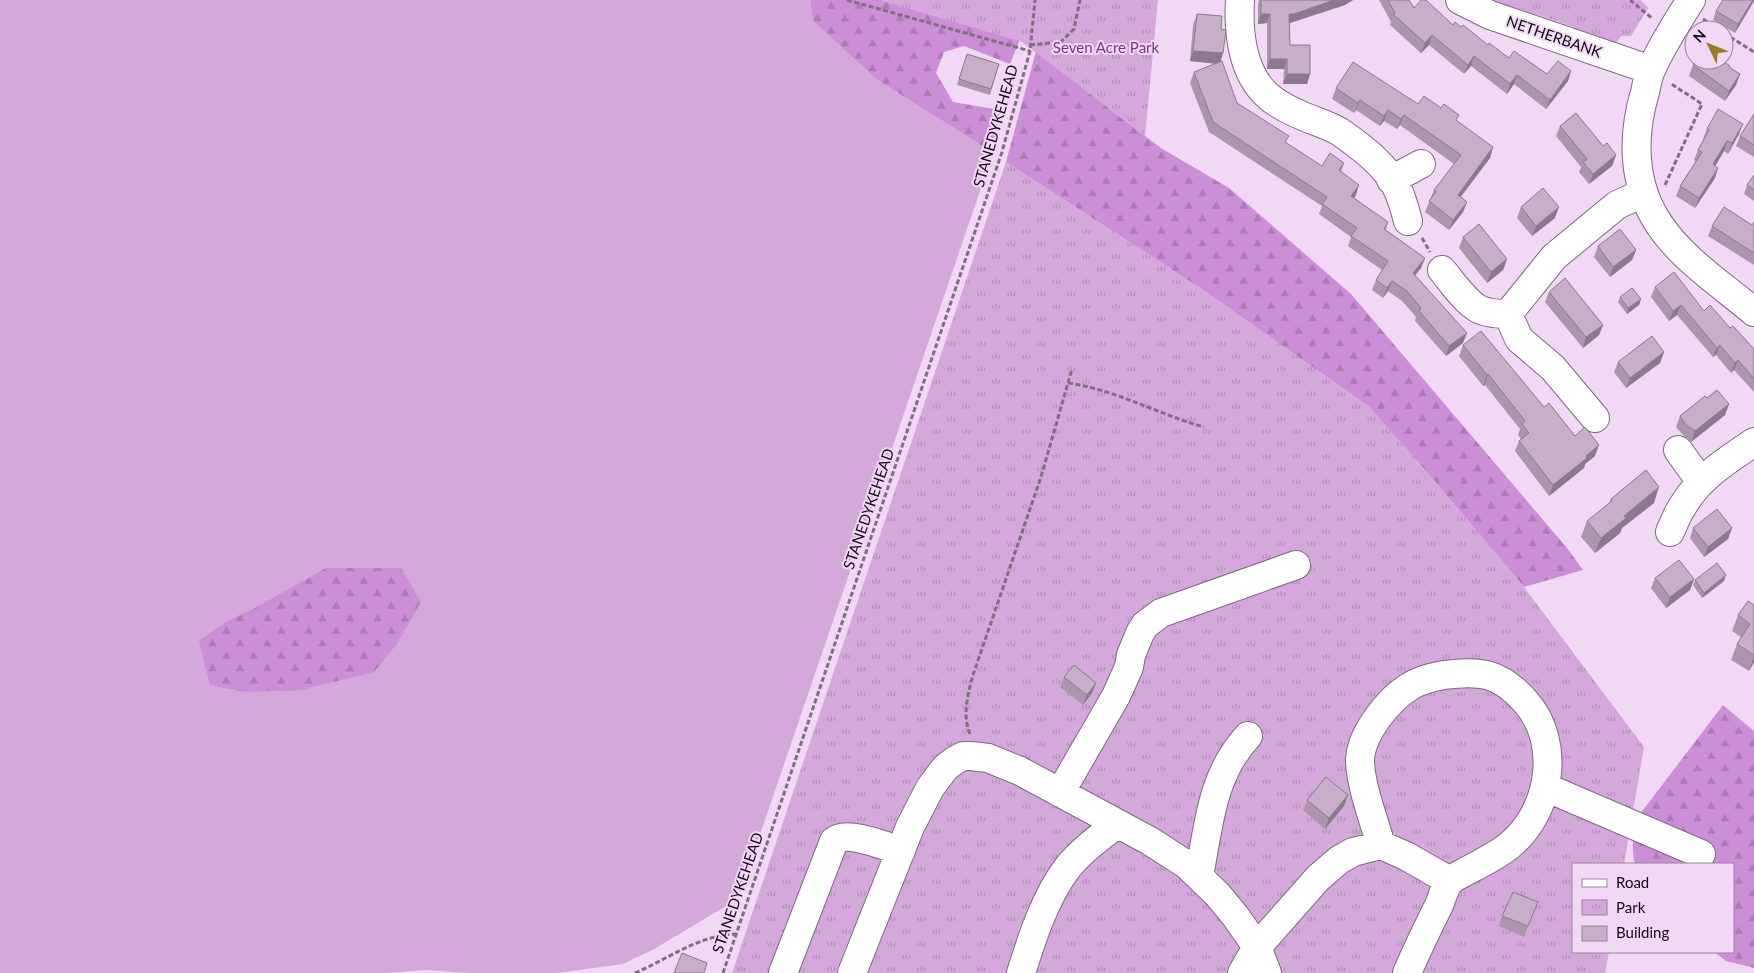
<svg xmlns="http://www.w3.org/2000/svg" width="1754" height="973" font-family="Lato,sans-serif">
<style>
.grass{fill:#d4a8db}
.forest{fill:url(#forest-firs)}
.park{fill:url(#park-tufts)}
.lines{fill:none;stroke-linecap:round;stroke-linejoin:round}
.minor-casing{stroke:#7e6981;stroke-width:30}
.path{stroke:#806f81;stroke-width:3;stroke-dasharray:5 2.5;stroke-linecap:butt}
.minor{stroke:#fff;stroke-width:28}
.wall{fill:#ab96ae}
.shaded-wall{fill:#8b7a8d}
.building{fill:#c7afca;stroke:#8b7a8d}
.labels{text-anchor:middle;stroke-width:4;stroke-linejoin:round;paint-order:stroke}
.street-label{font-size:15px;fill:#120a13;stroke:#f1d8f4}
.park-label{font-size:15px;fill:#7d3289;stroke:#f1d8f4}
</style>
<defs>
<pattern id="forest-firs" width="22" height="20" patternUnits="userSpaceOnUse" patternTransform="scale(1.25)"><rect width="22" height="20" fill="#cd8ed8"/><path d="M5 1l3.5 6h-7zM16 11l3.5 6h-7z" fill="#af79b8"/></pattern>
<pattern id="park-tufts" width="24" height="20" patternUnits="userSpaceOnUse" patternTransform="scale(1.25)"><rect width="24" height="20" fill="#d4a8db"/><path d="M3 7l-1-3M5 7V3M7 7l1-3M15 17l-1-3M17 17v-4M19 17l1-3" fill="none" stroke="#b58fbb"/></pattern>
</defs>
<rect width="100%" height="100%" fill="#f1d8f4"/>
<path class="grass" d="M0,0H810L813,21L876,79L993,153L738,899L654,949L623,964L557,973H469L427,970L383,973H0Z"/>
<path class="forest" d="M810,0H909L1024,29L1010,64L964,46L944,52L936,73L953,102L1000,110L993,153L876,79L813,21Z
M1038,44L1112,111L1161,148L1229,188L1351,294L1567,548L1583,570L1524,587L1425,470L1368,406L1200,288L1006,162Z
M326,568H401L421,602L397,644L374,672L301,690L245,692L210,685L199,641L225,622L253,609Z
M1723,705L1754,731V968L1726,961L1714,952H1733V864H1635C1631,848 1633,834 1637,818Z"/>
<path class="park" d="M879,0H1158L1145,136L1022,42Z
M1480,0H1641L1648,8L1631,36H1621L1613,47L1583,37L1573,27L1535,14L1526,15Z
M1006,162L1200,288L1368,406L1425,470L1524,587L1644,747L1624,864H1573V952H1609L1605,973H732Z"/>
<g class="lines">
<g class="minor-casing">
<path id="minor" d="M1240,0C1238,32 1242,73 1268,96C1278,105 1293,112 1305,117C1317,122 1329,125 1340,132C1360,146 1386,165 1397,188C1402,198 1405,210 1408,221
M1460,0L1490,15L1651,70
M1691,0C1677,22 1662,45 1651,70C1648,76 1647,84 1645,92C1632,136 1632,184 1659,224C1682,259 1722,285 1754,312
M1391,180L1421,164
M1442,270C1452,282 1463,299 1477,308C1485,313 1498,314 1508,314L1519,339L1553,368L1595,418
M1508,314L1554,257L1617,205L1643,193
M1678,450L1701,482
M1670,532C1674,523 1678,512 1684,504C1701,476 1728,460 1754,442
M1545,787L1701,854
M1060,793L1116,696L1129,667L1131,655L1140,633L1145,625L1161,613L1296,565
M1381,845C1374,821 1360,784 1360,760C1361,734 1388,700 1409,687C1419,680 1433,677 1444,675C1481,670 1500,673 1525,701C1564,744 1550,819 1502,851C1490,859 1476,866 1463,873C1459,875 1453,878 1450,881C1445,886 1442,898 1439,905C1428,927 1417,950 1407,973
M1199,876C1209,825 1211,776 1248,736
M783,973L834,841C847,830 885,846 901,851
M852,973L910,827L930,788L945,768L954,761L963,756H971L988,758L1020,771L1150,841L1187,865L1218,895L1236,917L1257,947L1267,973
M1021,973C1032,938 1045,897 1068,867C1082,850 1100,837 1117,824
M1242,973L1257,947L1318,878L1339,860L1353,852L1381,845L1406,856L1450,881"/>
</g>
<path class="path" d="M847,0L1030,51
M1630,0L1653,19
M1703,19L1719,30
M1724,33L1754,52
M1030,45L1061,42L1074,29L1080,0
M1665,185L1702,104L1670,83
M1422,238L1430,252
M1068,383C1117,390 1157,414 1204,427
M970,734C962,715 968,694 973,675L1041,477L1072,369
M635,973C668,959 699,935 736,934
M723,973L1002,152L1030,51L1035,0"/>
<use href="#minor" class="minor"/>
</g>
<path class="wall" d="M1259,0H1353L1345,5L1289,23L1290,45L1310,74L1307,84H1283L1284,69H1267V23L1258,24V5Z
M1379,0H1409L1414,8L1453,25L1461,27L1509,58L1547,74L1571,71L1568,81L1546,109L1514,84L1507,94L1471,66L1464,74L1429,45L1421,53L1390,25L1391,22Z
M1754,0L1735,33L1713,20L1716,11Z
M1197,14L1221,29L1220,62L1237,103L1286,143L1322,166L1344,163L1341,172L1356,195L1354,198L1388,222L1386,230L1425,258L1421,268L1415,275L1463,343L1446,356L1415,321L1416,317L1402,301L1388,291L1383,298L1372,290L1376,280L1382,270L1348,246L1351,237L1319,214L1322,206L1209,132L1190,83L1194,72L1216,64L1190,61L1193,25Z
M967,54L999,64L990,95L957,85Z
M1693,65L1740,74L1736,85L1725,101L1689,76Z
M1336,88L1418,104L1457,121L1493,147L1490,158L1461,197L1467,202L1463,212L1449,230L1425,212L1434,190L1454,164L1400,125L1397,129L1384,121L1380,126L1356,110L1354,113L1332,99Z
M1754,114V157L1736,146L1740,136Z
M1560,126L1603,146L1616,155L1612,166L1589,184L1579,172L1581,167L1556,136Z
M1707,129L1739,134L1728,154L1724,151L1715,166V178L1695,208L1676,196L1680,186L1696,162L1694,160L1698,150L1704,140L1703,139Z
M1754,175V201L1744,194L1747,185Z
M1521,207L1555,218L1532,236L1517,218Z
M1754,222V265L1708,236L1712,226L1752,225Z
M1463,237L1507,259L1503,270L1487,283L1459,248Z
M1598,246L1636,250L1632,260L1610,277L1594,257Z
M1655,287L1704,311L1730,328L1754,349V392L1734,370L1731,373L1716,355L1713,357L1677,315L1669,321L1651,297Z
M1549,292L1603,325L1599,335L1583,348L1545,302Z
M1620,297L1641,299L1639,305L1627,314L1618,302Z
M1463,345L1544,407L1595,456L1585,464L1584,468L1549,496L1515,451L1519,441L1521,439L1518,435L1520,429L1485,385L1483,386L1459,356Z
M1664,352L1660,363L1626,388L1614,372L1618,362Z
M1707,398L1729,404L1725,415L1691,442L1683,435L1676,427L1680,416Z
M1611,499L1654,503L1622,528L1620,533L1595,553L1581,537L1587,521L1609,503Z
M1693,528H1732L1728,539L1704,557L1690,538Z
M1655,578L1694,579L1690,590L1666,608L1651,588Z
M1695,580L1724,581L1702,598L1693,585Z
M1754,605V662L1749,671L1731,660L1737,644L1741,637L1732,631L1738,615Z
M1064,677L1096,683L1092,693L1083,705L1060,687Z
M1307,800L1344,806L1325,829L1303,810Z
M1538,902L1524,937L1499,926L1502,916Z"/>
<path class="shaded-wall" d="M1334,0H1353L1345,5L1290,23H1285L1289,14Z
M1753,0H1754V1L1735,33L1738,24Z
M1261,14H1270L1267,23L1258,24Z
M1432,35L1429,45L1421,53L1425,43Z
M1193,51L1223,53L1220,64L1190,61Z
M1474,56L1471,66L1464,74L1468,65Z
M1270,59H1287L1284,69H1267Z
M1571,71L1568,81L1546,109L1550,100Z
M1287,74H1310L1307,84H1283Z
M1740,74L1736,85L1725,101L1729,91Z
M1517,75L1514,84L1507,94L1510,84Z
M1360,100L1356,110L1354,113L1358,103Z
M1388,110L1384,121L1380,126L1384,116Z
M1404,115L1400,125L1397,129L1401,119Z
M1743,124L1739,134L1728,154L1732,143Z
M1727,141L1724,151L1710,175L1713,164Z
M1493,147L1490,158L1454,205L1458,195Z
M1616,155L1612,166L1589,184L1593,174Z
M1718,168L1715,178L1695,208L1699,198Z
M1359,185L1356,195L1347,207L1351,196Z
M1467,202L1463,212L1449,230L1453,220Z
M1559,207L1555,218L1532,236L1536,226Z
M1636,250L1632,260L1610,277L1613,267Z
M1425,258L1421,268L1409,283L1413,273Z
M1507,259L1503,270L1487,283L1491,272Z
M1392,281L1388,291L1383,298L1387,288Z
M1641,299L1639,305L1627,314L1628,308Z
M1681,305L1677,315L1669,321L1673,311Z
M1603,325L1599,335L1583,348L1586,337Z
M1467,333L1463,343L1446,356L1449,346Z
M1720,345L1716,355L1713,357L1717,348Z
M1664,352L1660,363L1626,388L1630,378Z
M1738,360L1734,370L1731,373L1735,363Z
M1488,374L1485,385L1483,386L1487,375Z
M1729,404L1725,415L1691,442L1695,431Z
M1599,445L1595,456L1585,464L1584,468L1549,496L1553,485Z
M1659,487L1654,503L1622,528L1620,533L1595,553L1601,538L1624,516Z
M1732,528L1728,539L1704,557L1708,547Z
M1726,575L1724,581L1702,598L1704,593Z
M1694,579L1690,590L1666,608L1670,597Z
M1754,656V662L1749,671Z
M1096,683L1092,693L1083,705L1087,695Z
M1348,795L1344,806L1325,829L1329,818Z"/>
<path class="building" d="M1261,0H1334L1294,14H1289L1290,45H1310V74H1287V59H1270V14H1261Z
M1388,0H1409L1414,8L1421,0H1426L1453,25L1455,22L1461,27L1463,25L1488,45L1489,43L1509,58L1514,51L1547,74L1558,61L1571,71L1550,100L1517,75L1510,84L1474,56L1468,65L1432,35L1425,43L1394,15L1395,13Z
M1723,0H1753L1738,24L1716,11Z
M1197,14L1222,16L1221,29L1226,30L1223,53L1193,51Z
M967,54L999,64L991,89L959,79Z
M1697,60H1722L1730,66L1729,67L1740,74L1729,91L1693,65Z
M1222,61L1237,103L1289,136L1285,142L1322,166L1330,153L1344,163L1339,170L1359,185L1351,196L1388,222L1384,229L1425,258L1413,273L1467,333L1449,346L1419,311L1421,308L1406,290L1392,281L1387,288L1376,280L1388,261L1351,236L1357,228L1322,204L1327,197L1213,122L1194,72Z
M1353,62L1418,104L1424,96L1441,108L1444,104L1459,115L1456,120L1493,147L1458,195L1467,202L1453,220L1429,201L1436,192L1434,190L1461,155L1404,115L1401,119L1388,110L1384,116L1360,100L1358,103L1336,88Z
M1718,109L1743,124L1732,143L1727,141L1713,164L1718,168L1699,198L1680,186L1702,152L1698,150L1709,130L1707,129Z
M1576,113L1603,146L1607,143L1616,155L1593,174L1583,162L1587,159L1560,126Z
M1754,114V145L1740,136Z
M1754,175V190L1747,185Z
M1543,188L1559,207L1536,226L1521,207Z
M1724,207L1752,225L1754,222V253L1712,226Z
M1479,224L1507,259L1491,272L1463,237Z
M1620,229L1636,250L1613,267L1598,246Z
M1674,272L1704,311L1710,305L1730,328L1733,326L1754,349V379L1738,360L1735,363L1720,345L1717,348L1681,305L1673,311L1655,287Z
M1565,278L1603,325L1586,337L1549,292Z
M1632,288L1641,299L1628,308L1620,297Z
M1481,331L1544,407L1549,403L1575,436L1585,427L1599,445L1586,456L1587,458L1553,485L1519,441L1529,433L1522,424L1525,421L1488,374L1487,375L1463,345Z
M1652,336L1664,352L1630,378L1618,362Z
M1717,390L1729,404L1695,431L1686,425L1680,416L1705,396L1707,398Z
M1646,470L1659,487L1624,516L1626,518L1601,538L1587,521L1612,501L1611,499Z
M1717,509L1732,528L1708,547L1693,528Z
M1679,560L1694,579L1670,597L1655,578Z
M1717,563L1726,575L1704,593L1695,580Z
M1748,601L1754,605V655L1737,644L1750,624L1738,615Z
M1074,665L1096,683L1087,695L1064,677Z
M1326,777L1348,795L1329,818L1307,800Z
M1513,892L1538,902L1528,926L1502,916Z
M682,953L707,963L704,973H674Z"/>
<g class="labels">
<g class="street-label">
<text transform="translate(1554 37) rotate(19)" y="5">NETHERBANK</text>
<text transform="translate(996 126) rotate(-74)" y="5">STANEDYKEHEAD</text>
<text transform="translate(869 509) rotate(-71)" y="5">STANEDYKEHEAD</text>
<text transform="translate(738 893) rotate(-71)" y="5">STANEDYKEHEAD</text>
</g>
<g class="park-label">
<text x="1106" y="53">Seven Acre Park</text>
</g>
</g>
<rect x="1572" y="863" width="162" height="90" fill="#f1d8f4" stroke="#98869a"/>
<rect x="1582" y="879" width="25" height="8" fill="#ffffff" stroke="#98869a"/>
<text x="1616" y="888" font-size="15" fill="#120a13">Road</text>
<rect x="1582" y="900" width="25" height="15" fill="url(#park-tufts)" stroke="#98869a"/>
<text x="1616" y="913" font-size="15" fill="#120a13">Park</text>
<rect x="1582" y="926" width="25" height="15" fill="#c7afca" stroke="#98869a"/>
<text x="1616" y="938" font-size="15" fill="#120a13">Building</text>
<g transform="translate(1709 45) rotate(313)"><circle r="24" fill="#f1d8f4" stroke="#98869a"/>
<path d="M0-4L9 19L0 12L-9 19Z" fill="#9c7b25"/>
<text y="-8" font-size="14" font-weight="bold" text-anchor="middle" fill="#120a13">N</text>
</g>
</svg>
